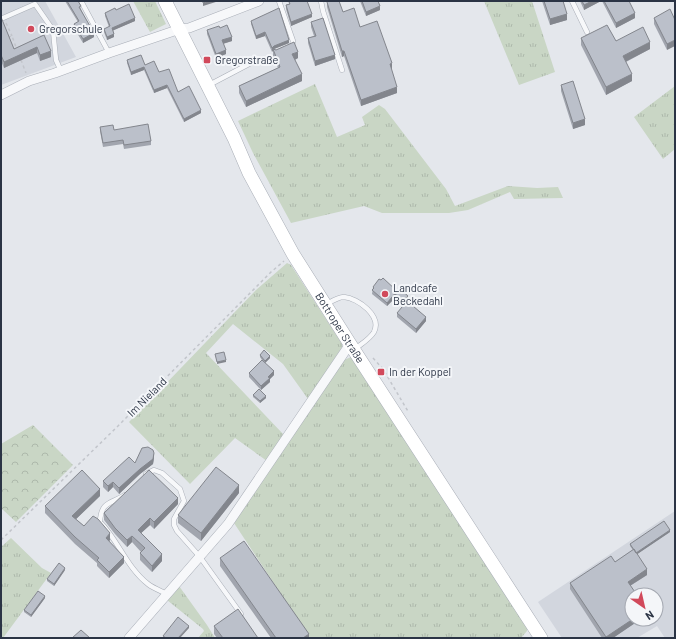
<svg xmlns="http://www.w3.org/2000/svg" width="676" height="639" font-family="Barlow,sans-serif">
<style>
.built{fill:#d2d6de;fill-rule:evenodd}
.grass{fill:url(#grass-tufts)}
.forest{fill:url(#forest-crowns)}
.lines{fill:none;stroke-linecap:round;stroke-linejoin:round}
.service-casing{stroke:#a9aeb7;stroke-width:5.5}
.minor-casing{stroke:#a9aeb7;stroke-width:10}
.secondary-casing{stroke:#a9aeb7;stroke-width:14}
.path{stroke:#c2c5cb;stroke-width:1.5;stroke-dasharray:3 3;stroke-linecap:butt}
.service{stroke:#f7f8fa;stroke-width:4.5}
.minor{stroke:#f7f8fa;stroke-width:9}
.secondary{stroke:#fff;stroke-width:13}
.wall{fill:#a1a5ae}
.shaded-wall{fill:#83868d}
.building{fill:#bbc0ca;stroke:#83868d}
.poi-dot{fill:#d1495b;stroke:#f4f6f9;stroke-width:1.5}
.labels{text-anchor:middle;stroke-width:4;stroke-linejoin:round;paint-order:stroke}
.poi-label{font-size:11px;fill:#2b3445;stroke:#f4f6f9;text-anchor:start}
.street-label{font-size:11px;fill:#2b3445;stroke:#f4f6f9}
</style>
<defs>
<pattern id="grass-tufts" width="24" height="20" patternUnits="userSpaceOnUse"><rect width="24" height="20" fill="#c9d6c5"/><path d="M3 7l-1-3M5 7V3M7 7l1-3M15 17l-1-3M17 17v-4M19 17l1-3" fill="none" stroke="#adb8ab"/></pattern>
<pattern id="forest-crowns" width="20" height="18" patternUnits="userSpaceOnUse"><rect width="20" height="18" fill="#c9d6c5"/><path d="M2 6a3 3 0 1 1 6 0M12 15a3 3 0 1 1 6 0" fill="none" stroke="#adb8ab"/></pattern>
</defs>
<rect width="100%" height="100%" fill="#e4e7ec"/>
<path class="built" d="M1,1H45L76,57L1,85Z
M675,511V638H665L657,626L637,638H562L538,602ZM632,595H656V619H632Z"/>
<path class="grass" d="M133,1H155L166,24L150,32Z
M484,1H532L555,72L519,85Z
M315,84L337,137L365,125L362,117L379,105L385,109L446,189L455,206L508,186L537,188L558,187L563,198L514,199L510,192L468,210L449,213H382L364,206L291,223L253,153L238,121Z
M675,86V149L663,159L634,117Z
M287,263L291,265L342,344V347L308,399L283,364L233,324L206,353L284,435L267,461L235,438L190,484L129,422L256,290Z
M351,357L527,627V631L521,638H310L234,523L344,360Z
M11,538L42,568L51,573L3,638H1V547Z
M179,586L207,625L215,638H198L204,631L203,629L167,600Z"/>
<path class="forest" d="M33,425L73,465L16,522L1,508V444Z"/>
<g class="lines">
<g class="service-casing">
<path id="service" d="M81,1L109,53
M279,1L293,41L292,46
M321,1L323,11L342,70
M572,1L587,32
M3,18L35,4L53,30L56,60L61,71
M209,85L249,64
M327,304C332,301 338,297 344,297C358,298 382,316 374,332C370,339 361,344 355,349
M146,474L154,470L162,473L180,489L184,501L174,519V525L177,531L200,557L241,614
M125,495C111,504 101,501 100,522C118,540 127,568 148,584C153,588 161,591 167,594"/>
</g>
<g class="minor-casing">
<path id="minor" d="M1,95L29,81L55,73L109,53L180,29L189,28L259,1
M129,638L228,524L350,344"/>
</g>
<g class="secondary-casing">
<g id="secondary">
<path id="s1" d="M165,1L234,138L249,173L293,254L350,344L541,638"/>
</g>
</g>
<path class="path" d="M6,23L12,36
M8,37L12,36L17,50
M21,60L26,73
M373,358L383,369L409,413
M1,540L118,426L271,272L284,261"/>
<use href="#service" class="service"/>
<use href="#minor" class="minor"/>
<use href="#secondary" class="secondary"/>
</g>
<path class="wall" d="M65,1H78L81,9L94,37L83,43L74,28V24L78,22Z
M360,1H378L380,10L366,16Z
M542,1H563L567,20L550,25Z
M580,1H601L584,10Z
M602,1H629L635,18L616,28Z
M289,2L312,17L291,26L286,9V5L289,4Z
M327,2L343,12L360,27L392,69H391L397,93L361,106L344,56L342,57L327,7Z
M116,10L135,21L113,30L114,37L107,40L104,32V29L109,27L105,16V13Z
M1,17L14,49L44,35L51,57L40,61L37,53L4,68L1,61Z
M654,18L675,20L667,50L654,24Z
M251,21L289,43L274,49L298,58L295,60L302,81L246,107L239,93V86L278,68L273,56V50L272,52L265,36L256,39L251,24Z
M311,22L335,59L315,66L308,43V38L314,36L311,27Z
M220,28L232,41L223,44L226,54L216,58L207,34V30Z
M581,38L616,41L650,49L626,62L632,81L606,95L581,45Z
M127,60L145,65L159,72L178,92L201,113L184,122L167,88L154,93L144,70L131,75L127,63Z
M561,85L585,125L573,129L561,91Z
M100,127L151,141V145L124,149L123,144L103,147L100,131Z
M373,287L397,293L408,298L401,305L394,299L387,306L372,294Z
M397,313L426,321L416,333L397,317Z
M260,355L270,358L265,363L274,375L270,379V382L261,390L249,377V373L262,360L260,357Z
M253,395L266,398L260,403L253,397Z
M154,458L153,464L140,474L119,494L113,487L108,492L103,487V481L135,463Z
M239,493L201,541L178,523V515Z
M100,496L76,519L84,526L110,540L109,541L124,563L109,578L97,566V563L75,544L45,513V506Z
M178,504L154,529L150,525L141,533L162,561L152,572L140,560V553L141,552L132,542L127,547L115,534L104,520V513Z
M670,532L637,554L647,575L630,586L632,619H641L613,638H602L570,589V583L615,562L633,550L630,546V544Z
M220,558L309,638H271L220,566Z
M65,570L54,586L47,581V579Z
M45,598L31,617L24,612V610Z
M214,626L258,638H217L214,634Z"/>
<path class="shaded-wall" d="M209,1H219L203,6V3Z
M592,1H601L584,10V5Z
M380,6V10L366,16V12Z
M635,13V18L616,28V23Z
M312,14V17L291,26V22Z
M567,14V20L550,25V19Z
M135,18V21L112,31V28Z
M265,32V36L256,39V36Z
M94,33V37L83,43V39Z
M114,34V37L107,40V37Z
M232,37V41L222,44V40Z
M289,40V43L274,49L272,52V48L274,46Z
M675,40V46L667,50V44Z
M650,42V49L623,63V56Z
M37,47V53L4,68V62Z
M226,50V54L216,58V54Z
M51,51V57L40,61V55Z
M342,51H344V56L342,57Z
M298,52V58L292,61V54Z
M335,55V59L315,66V61Z
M392,63V69L390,70V64Z
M144,67V70L131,75V72Z
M302,74V81L246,107V101Z
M632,74V81L606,95V87Z
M167,85V88L154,93V90Z
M397,87V93L361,106V100Z
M201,110V113L184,122V119Z
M585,119V125L573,129V123Z
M397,291V295L394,297V299L387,306V303Z
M408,296V298L401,305V303Z
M426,317V321L416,333V329Z
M270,356V358L265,363V361Z
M226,360V362L217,364V362Z
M274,371V375L270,379V382L261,390V386L268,377Z
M266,396V398L260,403V401Z
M154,453V458L153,464L140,474L119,494V488Z
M113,482V487L108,492V486Z
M239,485V493L201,541V533Z
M100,489V496L72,523V516Z
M178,498V504L154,529V522Z
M150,518V525L138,536V530Z
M670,530V532L636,555V553Z
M110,533V540L106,545V538Z
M132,536V542L127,547V540Z
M162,554V561L152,572V566Z
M124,557V563L109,578V572Z
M65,568V570L54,586V584Z
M647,569V575L628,587V582Z
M45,596V598L31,617V615Z
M633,619H641L613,638H606V637Z
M189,626V628L180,638H178Z
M309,634V638H303Z"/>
<path class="building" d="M67,1H78L81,6L79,7L94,33L83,39L74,24L79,21Z
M203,1H209L203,3Z
M292,1H307L312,14L291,22L286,5L290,4L289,2Z
M328,1H339L343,12L354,8L360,27L377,21L392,63L390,64L397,87L361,100L344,51H342L327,2Z
M362,1H378L380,6L366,12Z
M544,1H563L567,14L550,19Z
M582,1H592L584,5Z
M604,1H629L635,13L616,23Z
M129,4L135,18L112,28L114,34L107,37L104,29L110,26L105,13L115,8L116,10Z
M279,8L289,40L274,46L272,48L265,32L256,36L251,21Z
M670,9L675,20V40L667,44L654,18Z
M1,17L14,49L44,35L51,51L40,55L37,47L4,62L1,55Z
M323,18L335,55L315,61L308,38L316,36L311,22Z
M227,25L232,37L222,40L226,50L216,54L207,30L219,26L220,28Z
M607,25L616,41L643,27L650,42L623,56L632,74L606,87L581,38Z
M294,42L298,52L292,54L302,74L246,101L239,86L280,67L273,49L276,50Z
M141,55L145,65L154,61L159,72L169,69L178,92L189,86L201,110L184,119L167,85L154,90L144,67L131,72L127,60Z
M573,81L585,119L573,123L561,85Z
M148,124L151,141L124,145L123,140L103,143L100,127L113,125L114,130Z
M383,278L397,291L387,303L372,290L374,288L373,287L379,279L381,280Z
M400,289L408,296L401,303L394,297Z
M407,301L426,317L416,329L397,313Z
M264,350L270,356L265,361L260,355Z
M224,352L226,360L217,362L215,354Z
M262,360L274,371L268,377L270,378L261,386L249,373Z
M259,389L266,396L260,401L253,395Z
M148,447L153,450L154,453L153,459L140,469L119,488L113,482L108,486L103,481L129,457L135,463L142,448Z
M216,467L239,485L201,533L178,515Z
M82,470L100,489L72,516L84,526L93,516L98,519L110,533L106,538L124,557L109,572L97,560L99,558L75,537L45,506Z
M149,470L178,498L154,522L150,518L138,530L162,554L152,566L140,553L145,548L132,536L127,540L115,528L104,513Z
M664,521L670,530L636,553L630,544Z
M244,541L309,634L303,638H276L220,558Z
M634,549L647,569L628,582L637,595H632V619H633L606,637L570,583L611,556L615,562Z
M59,563L65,568L54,584L47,579Z
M38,591L45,596L31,615L24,610Z
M238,609L258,638H223L214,626Z
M178,617L189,626L178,638H166L163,636Z
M81,630L90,638H72Z"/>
<g class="poi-dot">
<circle cx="31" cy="29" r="4"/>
<rect x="203" y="56" width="8" height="8" rx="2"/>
<circle cx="385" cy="294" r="4"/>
<rect x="377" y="368" width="8" height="8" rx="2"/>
</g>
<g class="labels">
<g class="poi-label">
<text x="39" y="33">Gregorschule</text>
<text x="215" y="64">Gregorstraße</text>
<text x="393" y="292">Landcafe<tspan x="393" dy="13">Beckedahl</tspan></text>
<text x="389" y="376">In der Koppel</text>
</g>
<g class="street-label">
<text dy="4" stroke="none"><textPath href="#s1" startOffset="371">Bottroper Straße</textPath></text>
<text transform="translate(147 397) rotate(-45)" y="4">Im Nieland</text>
</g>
</g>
<rect width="676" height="639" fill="none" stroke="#2b3445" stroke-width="4"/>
<g transform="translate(644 607) rotate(146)"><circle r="19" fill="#f4f6f9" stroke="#a4a8b1"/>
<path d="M0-3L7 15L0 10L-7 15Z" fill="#d1495b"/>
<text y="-6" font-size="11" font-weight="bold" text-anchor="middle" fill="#2b3445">N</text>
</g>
</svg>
